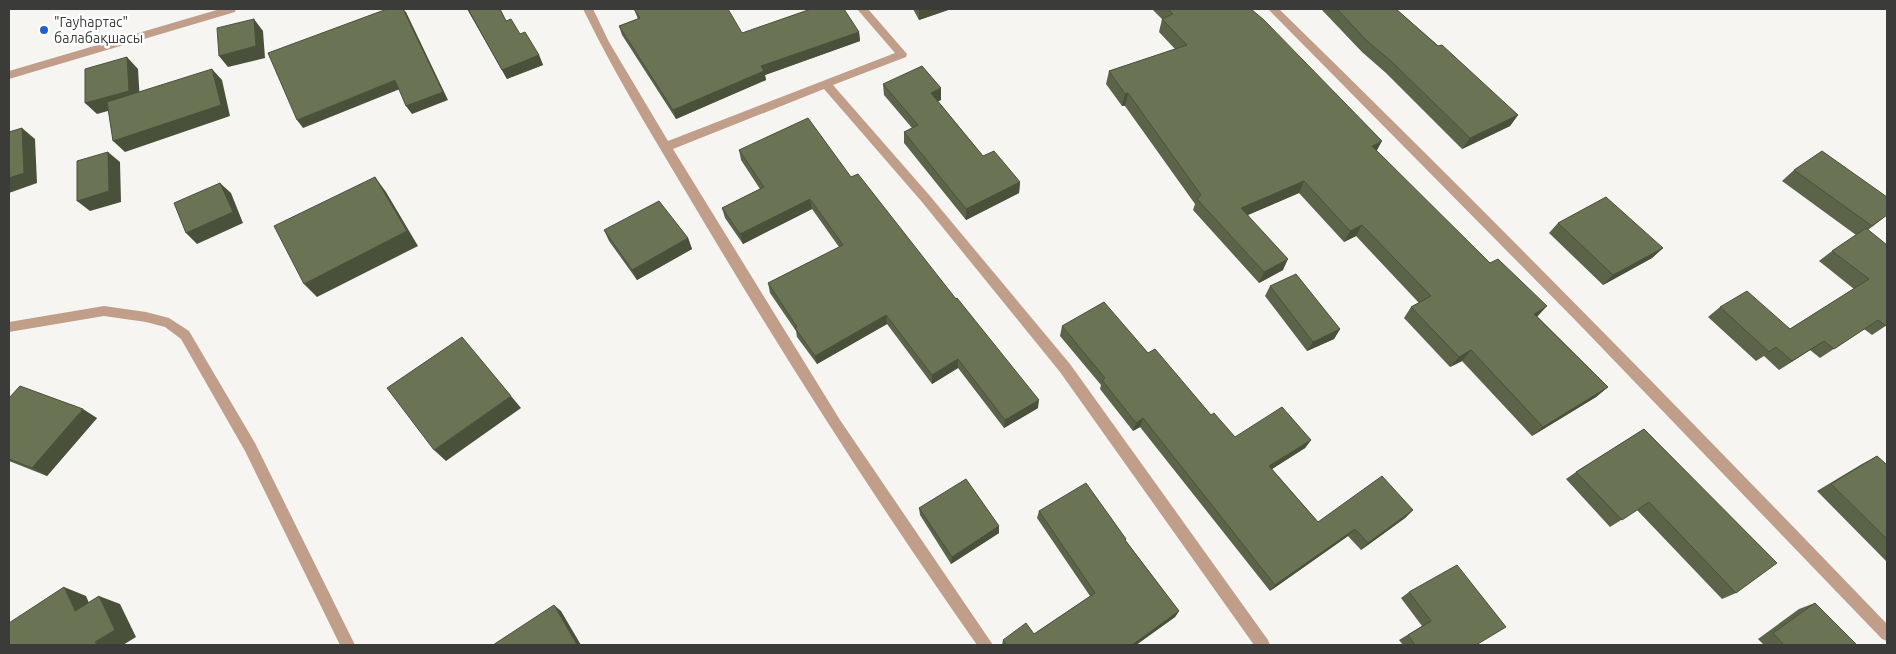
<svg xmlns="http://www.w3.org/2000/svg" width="1896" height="654" font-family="Ubuntu,sans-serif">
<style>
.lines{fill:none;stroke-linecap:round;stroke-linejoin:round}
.street{fill:#c09e8a;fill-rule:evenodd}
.wall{fill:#5b6448}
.shaded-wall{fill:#4a513b}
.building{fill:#6a7454;stroke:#4a513b}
.poi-dot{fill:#215fcb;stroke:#fff;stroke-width:2}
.labels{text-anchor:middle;stroke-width:5;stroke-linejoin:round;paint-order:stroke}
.poi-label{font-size:14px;fill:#3b3b39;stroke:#fff;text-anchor:start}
</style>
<rect width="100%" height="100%" fill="#f6f5f2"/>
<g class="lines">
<path class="street" d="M220,9H236L235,12L9,79V71Z
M583,9H593L609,42L668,141L895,53L857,9H868L907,54L906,57L833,85L930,196L1070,364L1268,640L1270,645H1254L1060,372L922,202L824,89L673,149L840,420L993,645H977C882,510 793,371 708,229C665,156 620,85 583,9Z
M1268,9H1279C1485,210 1687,416 1887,624V641L1882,639L1578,323Z
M104,306L146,312L169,318L189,331L255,443L355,645H340L245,451L181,339L165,327L146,322L104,316L9,332V322Z"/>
</g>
<path class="wall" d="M467,9H500L506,21L539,55L543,65L507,79Z
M634,9L742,33L859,32L860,41L765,75L766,80L676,119L622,35L619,26L638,19Z
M913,9H951L919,20Z
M1152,9H1251L1377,151L1537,316L1608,387L1596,397L1532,436L1462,361L1450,367L1404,318L1411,307L1419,303L1356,236L1344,242L1299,193L1248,215L1283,270L1259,283L1193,210L1195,204L1125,106H1122L1106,84L1109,71L1175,49L1159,32L1162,19Z
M1321,9H1396L1518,115L1510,126L1462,149L1386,73L1362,52Z
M883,84L941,88V100L938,101L983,156L1020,182L1019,193L966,220L904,143V132L912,128L884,95Z
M739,150L851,177L1038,408L1004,428L958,368L932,384L887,324L817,364L797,337L796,331L770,293L768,283L839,247L812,209L743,244L725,218L722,208L760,189L741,160Z
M1794,170L1887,215L1868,230L1887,325L1872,335L1864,329L1820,358L1810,350L1779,370L1764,356L1756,361L1708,317L1720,307L1790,329L1854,289L1819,261L1832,251L1856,235L1782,181Z
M1558,223L1663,248L1652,258L1603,285L1549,233Z
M604,230L688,238L692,249L637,280L609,241Z
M1270,286L1340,329L1334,339L1307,351L1265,296Z
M1062,326L1148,353L1211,415L1235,437L1311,440L1305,448L1272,469L1318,522L1413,510L1405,518L1361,550L1348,536L1270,591L1140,427L1133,431L1100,389L1101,385L1060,336Z
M9,398L97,418L47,476L9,461Z
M1644,429L1736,593L1722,599L1637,510L1610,527L1566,479L1576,472Z
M1877,456L1887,465V562L1817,491L1862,464Z
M919,508L999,526V533L951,564L920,515Z
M1039,511L1126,541L1179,611L1175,617L1136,645H1002L1003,640L1034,634L1090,596L1037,518Z
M1409,592L1476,645H1403L1399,640L1422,626L1401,598Z
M1815,603L1857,645H1764L1758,639L1799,609Z"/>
<path class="shaded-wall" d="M403,9L406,12L448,100L412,114L406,106Z
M919,9H951L919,20Z
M254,19L263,31L265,58L228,67L219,56Z
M859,32L860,41L765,75L766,80L676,119L673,110L761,66Z
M539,55L543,65L507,79L502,70Z
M127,57L138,69L140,102L97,114L85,103Z
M212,69L222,80L230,116L125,152L113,141Z
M395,80L400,89L303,128L297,120Z
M941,88V100L932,104L931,93Z
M1128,93L1125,106H1122L1125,94Z
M1518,115L1510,126L1462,149L1470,138Z
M22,128L35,139L37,183L9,193V178Z
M1382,141L1375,154L1372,146Z
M108,152L120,162L121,202L90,211L77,201Z
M375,177L386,192L418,246L317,297L304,284Z
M1304,181L1299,193L1236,220L1241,208Z
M1020,182L1019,193L966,220V209Z
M220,183L231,193L243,223L197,244L186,233Z
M810,199L812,209L743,244L740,234Z
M1362,225L1356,236L1344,242L1350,231Z
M688,238L692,249L637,280L632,270Z
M1663,248L1652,258L1603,285L1613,275Z
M1288,259L1283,270L1259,283L1264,272Z
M1547,306L1537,317L1534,314Z
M886,315L887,324L817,364L815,356Z
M1340,329L1334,339L1307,351L1313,342Z
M1824,341L1810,350L1779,370L1792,361Z
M1471,350L1462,361L1450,367L1459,357Z
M958,359V368L932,384V375Z
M1608,387L1596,397L1532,436L1543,427Z
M511,396L521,408L446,461L434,450Z
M1039,400L1038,408L1004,428L1005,420Z
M83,409L97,418L47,476L32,468Z
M1143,418L1140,427L1133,431L1136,423Z
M1311,440L1305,448L1264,474L1269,466Z
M1413,510L1405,518L1361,550L1368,543Z
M999,526V533L951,564L952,557Z
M1355,529L1348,536L1270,591L1275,585Z
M64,587L86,596L96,619L75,611Z
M99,596L120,604L136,637L123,645H97L95,642Z
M554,605L561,611L581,645H577Z
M1179,611L1175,617L1136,645H1132Z"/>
<path class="building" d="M387,9H403L443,92L406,106L395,80L297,120L268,53Z
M468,9H500L506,21L511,19L520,34L525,32L539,55L502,70Z
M634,9H728L742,33L811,9H844L859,32L761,66L764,71L673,110L619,26L640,18Z
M1168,9H1251L1264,20L1382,141L1372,146L1490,263L1498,259L1547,306L1534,314L1608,387L1543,427L1471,350L1459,357L1411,307L1431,296L1362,225L1350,231L1304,181L1241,208L1288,259L1264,272L1197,199L1201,195L1128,93L1125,94L1109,71L1187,45L1162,19L1173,14Z
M1337,9H1396L1438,46L1442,45L1518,115L1470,138L1392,62L1367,41Z
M254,19L256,46L219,56L217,28Z
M127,57L129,91L85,103V69Z
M922,66L941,88L931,93L983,156L994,151L1020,182L966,209L904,132L918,125L883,84Z
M212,69L221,105L113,141L107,102Z
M808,118L851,177L858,174L956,299L957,298L1039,400L1005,420L958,359L932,375L886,315L815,356L795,328L797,327L768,283L843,245L810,199L740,234L722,208L764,187L739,150Z
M22,128L24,173L9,178V132Z
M1822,151L1887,197V215L1872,226L1794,170Z
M108,152L109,191L77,201V161Z
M375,177L407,231L304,284L274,226Z
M220,183L233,212L186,233L174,203Z
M1606,197L1663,248L1613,275L1558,223Z
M659,201L688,238L632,270L604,230Z
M1866,228L1887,245V325L1886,326L1878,320L1834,349L1824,341L1792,361L1776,347L1769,352L1720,307L1747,291L1790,329L1869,279L1832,251Z
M1296,274L1340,329L1313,342L1270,286Z
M1104,302L1148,353L1155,349L1211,415L1214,413L1235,437L1282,407L1311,440L1269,466L1318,522L1382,476L1413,510L1368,543L1355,529L1275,585L1143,418L1136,423L1102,380L1105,378L1062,326Z
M462,337L511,396L434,450L387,388Z
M20,386L83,409L32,468L9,459V398Z
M1644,429L1777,563L1736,593L1649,502L1622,520L1576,472Z
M1877,456L1887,465V539L1831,484Z
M966,479L999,526L952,557L919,508Z
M1086,483L1126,539L1125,540L1179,611L1132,645H1007L1003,640L1026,623L1034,634L1095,593L1039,511Z
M1457,565L1506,627L1476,645H1415L1408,635L1431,621L1409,592Z
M64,587L75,611L99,596L115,630L95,642L97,645H9V623Z
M1815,603L1857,645H1784L1773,633Z
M554,605L577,645H493Z"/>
<circle class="poi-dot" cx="44" cy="30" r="5"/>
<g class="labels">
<g class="poi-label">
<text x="54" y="27">"Гауһартас"<tspan x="54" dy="16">балабақшасы</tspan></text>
</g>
</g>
<rect width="1896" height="654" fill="none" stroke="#3b3b39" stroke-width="20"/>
</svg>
